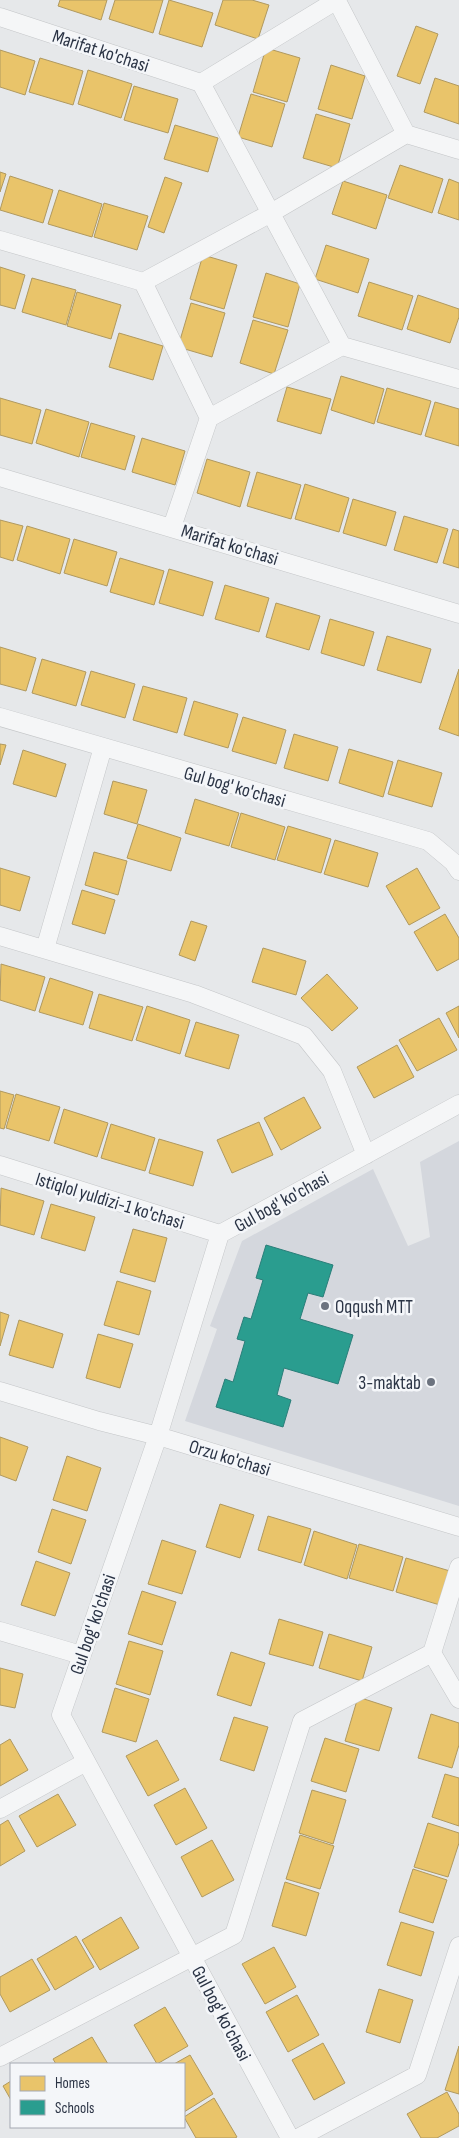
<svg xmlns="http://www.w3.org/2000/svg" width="459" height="2138" font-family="'Sofia Sans Condensed',sans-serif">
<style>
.built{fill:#d4d7dd}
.homes{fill:#e9c46a;stroke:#b0995f}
.schools{fill:#2a9d8f;stroke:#2a7e79}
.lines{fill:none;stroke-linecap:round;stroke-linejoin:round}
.minor-casing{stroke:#c4c6c8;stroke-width:19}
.minor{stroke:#f5f6f7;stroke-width:18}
.poi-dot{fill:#6c737f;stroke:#f4f6f9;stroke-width:2}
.labels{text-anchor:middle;stroke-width:5;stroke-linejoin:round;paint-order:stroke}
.street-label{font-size:19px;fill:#2b3445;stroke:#f4f6f9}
.poi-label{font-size:19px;fill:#2b3445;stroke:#f4f6f9;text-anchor:start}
</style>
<rect width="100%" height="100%" fill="#e6e8ea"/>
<path class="built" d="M459,1141V1506L185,1421L217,1329L210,1326L242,1241L373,1169L408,1246L430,1237L420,1162Z"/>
<path class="homes" d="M60,0H107L101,20L58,6Z
M115,0H163L153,33L109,19Z
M169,0L213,13L202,47L159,34Z
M223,0H252L269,5L258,39L215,25Z
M416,26L438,34L420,84L397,76Z
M266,48L300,58L287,102L253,92Z
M0,50L35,61L25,95L0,87Z
M40,58L83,71L73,105L29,92Z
M331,65L365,76L352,119L318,109Z
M88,70L132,84L121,118L78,104Z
M435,78L459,86V124L424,112Z
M134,86L178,99L168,133L124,120Z
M251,94L285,104L272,147L238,137Z
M316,114L350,124L337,168L303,158Z
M175,125L218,138L208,172L164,159Z
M400,165L443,179L432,213L388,198Z
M0,172L6,174L0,192Z
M10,176L53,190L43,223L0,210Z
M165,177L182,183L164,233L148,227Z
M449,179L459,183V220L438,213Z
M343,181L387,195L376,229L332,214Z
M59,190L102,204L92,237L48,224Z
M104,203L148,216L137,250L94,237Z
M326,245L369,259L358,293L315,279Z
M203,255L237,265L224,309L190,299Z
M0,267L25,275L15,309L0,305Z
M266,273L300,284L288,327L253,317Z
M32,278L76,290L66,325L22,312Z
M369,282L413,296L402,330L358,316Z
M77,292L121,305L111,339L67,326Z
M418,295L459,309V317L450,343L407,329Z
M191,303L225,313L212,357L178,347Z
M253,320L288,330L274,374L240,363Z
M119,333L163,346L153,380L109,367Z
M341,376L384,389L374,424L331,410Z
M287,387L331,399L321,434L277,421Z
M387,388L431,401L421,435L377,422Z
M0,398L41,410L32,444L0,435Z
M435,402L459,409V446L425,436Z
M46,409L89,422L79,457L36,443Z
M91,423L135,436L125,470L81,457Z
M142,438L185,451L175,485L132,472Z
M207,459L250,472L240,507L197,493Z
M257,472L301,485L291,519L247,506Z
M305,484L349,498L339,532L295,519Z
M353,499L396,512L386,546L343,533Z
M404,516L448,529L437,563L394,550Z
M0,520L23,526L13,561L0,557Z
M27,526L70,539L60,574L17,560Z
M453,529L459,531V568L443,563Z
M74,539L117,552L107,586L64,573Z
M120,558L164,571L154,605L110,592Z
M169,569L213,582L203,616L159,603Z
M225,585L269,598L259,632L215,619Z
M276,603L320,616L309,650L266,637Z
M330,619L374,632L364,666L321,653Z
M387,636L431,649L421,683L377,670Z
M0,647L36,658L26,691L0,684Z
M42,659L86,672L76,706L32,693Z
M459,669V736L439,729Z
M91,671L135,684L125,718L81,705Z
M143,686L187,698L177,733L133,720Z
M194,701L238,714L228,748L184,735Z
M243,717L286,730L276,764L232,751Z
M294,734L338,747L328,781L284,768Z
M0,744L6,745L0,765Z
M349,749L393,762L383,797L339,783Z
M23,750L66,764L56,797L13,784Z
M398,760L442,773L432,807L388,794Z
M113,781L147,790L137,824L104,814Z
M195,799L239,813L229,846L185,833Z
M241,813L285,827L275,860L231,847Z
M138,824L181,838L171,871L127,858Z
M288,826L331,839L321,873L277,860Z
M335,840L378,853L368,887L324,874Z
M94,852L127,861L118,895L85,885Z
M0,868L30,877L20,911L0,905Z
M417,868L440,908L409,925L386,886Z
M82,890L115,900L105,934L72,924Z
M445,914L459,938V959L437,971L414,932Z
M191,921L207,926L195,961L179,955Z
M263,948L306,961L296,995L252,982Z
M1,964L45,977L35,1011L0,1000Z
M327,974L358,1008L332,1031L301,998Z
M50,978L93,992L83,1025L39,1012Z
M99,994L143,1007L132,1041L89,1028Z
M147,1006L190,1020L180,1054L136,1040Z
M459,1006V1038L446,1013Z
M439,1018L457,1050L417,1071L399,1040Z
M196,1022L239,1035L229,1069L185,1056Z
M397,1045L414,1077L374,1098L357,1067Z
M0,1091L14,1095L4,1129L0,1128Z
M16,1094L60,1107L49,1141L6,1128Z
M304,1097L321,1128L281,1150L264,1118Z
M64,1109L108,1123L97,1157L54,1143Z
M259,1122L273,1155L232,1173L217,1140Z
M111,1124L155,1138L145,1171L101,1158Z
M159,1139L203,1152L193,1186L149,1173Z
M1,1188L44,1201L34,1235L0,1225Z
M51,1204L95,1217L85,1251L41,1238Z
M133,1229L167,1238L155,1282L120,1272Z
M117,1281L151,1291L139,1335L104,1325Z
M0,1312L9,1315L0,1346Z
M19,1320L63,1334L53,1368L9,1355Z
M98,1334L133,1344L120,1388L86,1378Z
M0,1437L28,1447L16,1481L0,1475Z
M67,1456L101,1468L87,1511L53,1500Z
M220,1504L254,1515L240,1558L206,1547Z
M52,1509L86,1520L71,1564L38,1552Z
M268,1516L311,1529L301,1563L258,1550Z
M314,1531L357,1545L347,1579L304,1565Z
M162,1540L196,1551L182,1594L148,1584Z
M359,1544L403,1557L393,1591L349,1578Z
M406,1558L450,1571L440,1605L396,1592Z
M36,1561L70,1573L55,1616L21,1605Z
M142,1591L176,1602L162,1645L128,1634Z
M279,1619L323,1632L313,1666L269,1654Z
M329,1634L372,1647L362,1681L319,1668Z
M129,1641L163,1651L150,1695L116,1684Z
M231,1652L265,1663L251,1706L217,1695Z
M0,1668L23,1674L15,1708L0,1705Z
M115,1688L149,1699L136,1742L102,1732Z
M358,1697L392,1708L379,1751L345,1741Z
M431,1714L459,1723V1745L452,1768L418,1758Z
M234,1717L268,1727L254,1771L220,1760Z
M325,1738L359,1749L346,1792L311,1781Z
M10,1739L28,1770L0,1786V1745Z
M157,1740L179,1780L148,1796L126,1756Z
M445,1774L459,1778V1826L432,1817Z
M185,1788L207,1828L176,1845L154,1805Z
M312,1790L346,1800L333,1844L299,1833Z
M58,1794L76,1825L37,1847L19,1816Z
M8,1820L25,1851L0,1866V1825Z
M428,1823L459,1833V1843L448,1877L414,1867Z
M300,1835L334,1846L320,1889L286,1879Z
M212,1840L234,1880L202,1897L181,1857Z
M413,1869L447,1880L433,1923L399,1912Z
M285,1882L319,1893L306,1936L272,1926Z
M121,1917L139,1948L100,1970L82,1940Z
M401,1922L434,1932L421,1976L387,1965Z
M76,1936L94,1967L55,1990L37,1959Z
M274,1947L296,1987L265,2004L242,1964Z
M32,1959L50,1990L10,2012L0,1994V1977Z
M379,1989L413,2000L400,2043L366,2032Z
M297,1995L319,2035L288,2052L266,2012Z
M165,2007L188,2046L157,2064L134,2025Z
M92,2037L108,2064H56L53,2059Z
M323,2043L345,2083L314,2100L292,2060Z
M459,2046V2094L445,2090Z
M190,2055L213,2094L184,2112V2064H174Z
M11,2081V2100L3,2086Z
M447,2092L459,2114V2126L437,2138H421L407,2114Z
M214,2098L237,2137L235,2138H196L184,2117Z"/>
<path class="schools" d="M266,1245L333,1265L323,1297L308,1293L300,1319L353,1335L338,1384L284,1368L277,1395L291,1400L283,1427L216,1407L225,1379L233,1382L245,1341L237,1339L244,1317L251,1319L263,1280L256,1278Z"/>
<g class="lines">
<g class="minor-casing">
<path id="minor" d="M337,1L406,134
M0,17L201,83
M201,83L342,346
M201,83L337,0
M406,134L459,150
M0,240L143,282
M143,282L271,213L406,134
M143,282L209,418
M342,346L459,379
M0,477L459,614
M172,527L209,418L342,346
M0,717L428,841L453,862L459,871
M0,936L194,994L304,1036L332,1071L366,1155
M45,949L103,747
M0,1165L220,1234
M0,1391L99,1421L158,1436L459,1527
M0,1631L81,1655
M432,1653L459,1699
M0,1809L86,1762
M0,2057L234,1935L302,1721L432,1653L459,1567
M290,2138L61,1715L158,1436L220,1234L459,1104
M298,2138L417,2075L459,1946"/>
</g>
<use href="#minor" class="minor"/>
</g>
<g class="poi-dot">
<circle cx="325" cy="1306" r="5"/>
<circle cx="431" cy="1382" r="5"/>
</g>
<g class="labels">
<g class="street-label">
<text transform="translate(101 50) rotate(18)" y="7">Marifat ko'chasi</text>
<text transform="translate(230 544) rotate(17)" y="7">Marifat ko'chasi</text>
<text transform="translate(235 786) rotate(16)" y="7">Gul bog' ko'chasi</text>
<text transform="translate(110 1200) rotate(17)" y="7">Istiqlol yuldizi-1 ko'chasi</text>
<text transform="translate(281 1201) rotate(-29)" y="7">Gul bog' ko'chasi</text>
<text transform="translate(230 1457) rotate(17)" y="7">Orzu ko'chasi</text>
<text transform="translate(92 1624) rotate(-71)" y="7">Gul bog' ko'chasi</text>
<text transform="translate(222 2013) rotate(62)" y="7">Gul bog' ko'chasi</text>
</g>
<g class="poi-label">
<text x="335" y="1313">Oqqush MTT</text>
<text x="421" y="1389" text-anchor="end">3-maktab</text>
</g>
</g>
<rect x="10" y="2063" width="175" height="65" fill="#f4f6f9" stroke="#a4a8b1"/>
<rect x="20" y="2076" width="25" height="15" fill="#e9c46a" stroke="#a4a8b1"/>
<text x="55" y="2088" font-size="15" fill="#2b3445">Homes</text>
<rect x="20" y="2100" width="25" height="15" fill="#2a9d8f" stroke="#a4a8b1"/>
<text x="55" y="2113" font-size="15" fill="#2b3445">Schools</text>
</svg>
